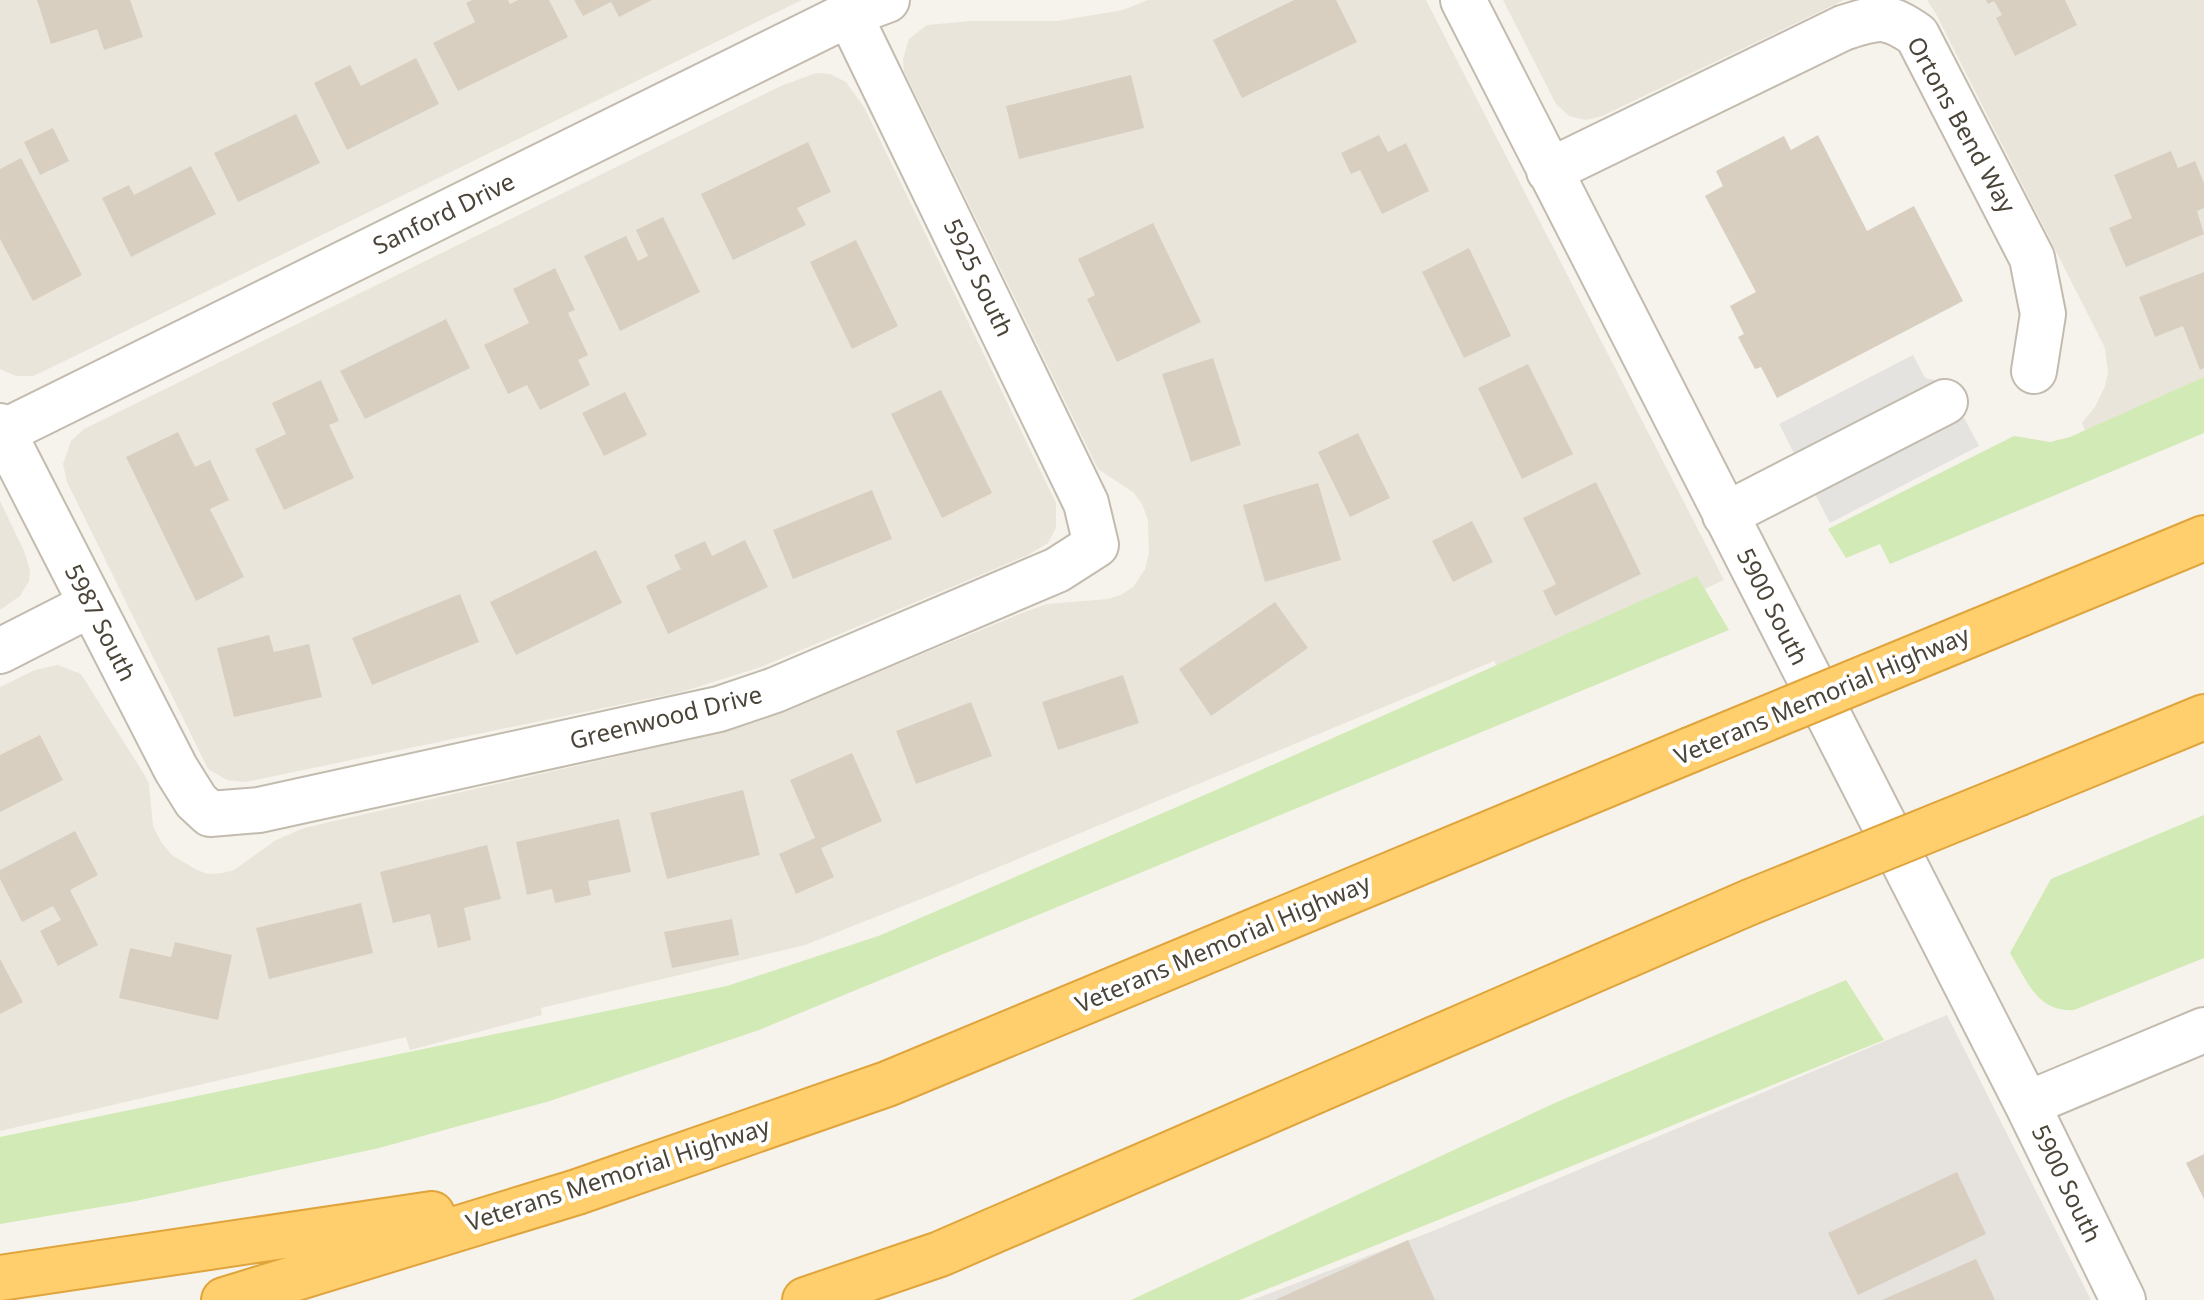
<svg xmlns="http://www.w3.org/2000/svg" width="2204" height="1300" font-family="'Noto Sans',sans-serif">
<style>
.residential{fill:#eae5da}
.industrial{fill:#e6e2dd}
.green{fill:#d2eab5}
.parking{fill:#e5e3e0}
.building{fill:#d8cfc1}
.lines{fill:none;stroke-linecap:round;stroke-linejoin:round}
.minor-casing{stroke:#c2bbae;stroke-width:48}
.highway-casing{stroke:#e0a43c;stroke-width:48}
.minor{stroke:#fff;stroke-width:44}
.highway{stroke:#ffcf6e;stroke-width:44}
.highway-bridge-casing{stroke:#e0a43c;stroke-width:48;stroke-linecap:butt}
.highway-bridge{stroke:#ffcf6e;stroke-width:44}
.labels{text-anchor:middle;stroke-width:8;stroke-linejoin:round;paint-order:stroke}
.street-label{font-size:24px;fill:#4b4439;stroke:#fff}
</style>
<rect width="100%" height="100%" fill="#f6f3ec"/>
<path class="residential" d="M0,0H802L42,372L33,376H16L0,369Z
M1148,0H1426L1724,580L1506,682L1494,661L936,893L805,945L541,1008L542,1015L410,1050L406,1037L0,1131V687L35,670L58,665L81,674L144,774L149,784L153,826L161,842L172,855L197,870L208,874L223,873L234,870L276,840L304,828L720,733L774,715L1022,613L1047,604L1108,599L1121,595L1134,586L1145,569L1149,553L1148,520L1142,504L1134,493L1098,469L904,71L903,59L909,39L927,25L970,21H1057L1123,10Z
M1503,0H1844L1602,116L1586,120L1569,116L1556,104Z
M1927,0H2204V384L2086,433L2082,423L2095,407L2105,386L2108,373L2105,348L1936,14Z
M816,73L830,74L846,82L864,107L1056,503V528L1048,543L1028,555L761,667L681,692L245,782L227,780L208,769L67,482L63,464L71,441L84,429L781,86Z
M0,501L24,551L30,570L29,581L20,596L0,610Z"/>
<path class="industrial" d="M1947,1015L2091,1300H1252L1433,1231Z"/>
<path class="green" d="M2204,377V433L1890,564L1880,544L1846,558L1828,529L2014,436L2050,442L2070,437Z
M1697,576L1729,630L759,1030L550,1101L379,1148L136,1201L0,1224V1137L727,986L881,935L1216,790Z
M2204,815V958L2074,1010C2037,1013 2027,980 2010,953L2051,879Z
M1846,980L1884,1040L1240,1300H1131L1557,1102Z"/>
<path class="parking" d="M1913,355L1925,378L1945,382L1979,446L1830,523L1779,424Z"/>
<path class="building" d="M37,0H130L143,37L104,50L97,29L51,44Z
M472,0H508L510,4L518,0H549L568,37L458,91L433,43L475,22L466,3Z
M574,0H652L619,17L611,2L583,16Z
M1294,0H1336L1357,42L1242,98L1213,40Z
M1986,0H2065L2077,25L2015,56L1996,18L2002,15L1994,1L1988,4Z
M416,58L439,104L347,150L314,83L350,65L361,86Z
M1131,75L1144,128L1019,159L1006,106Z
M296,114L320,163L238,202L214,153Z
M53,128L69,161L40,175L24,142Z
M1379,135L1388,152L1406,143L1429,191L1382,214L1360,170L1351,174L1341,153Z
M1818,135L1867,231L1914,206L1963,301L1777,398L1761,367L1755,369L1738,337L1744,334L1730,306L1756,292L1705,196L1723,186L1716,171L1784,136L1791,150Z
M808,142L831,192L797,208L806,225L733,260L701,194Z
M2171,151L2178,168L2195,161L2204,183V208L2197,211L2204,234L2126,267L2109,228L2132,218L2114,175Z
M21,158L82,275L33,301L0,239V169Z
M191,166L216,214L131,257L102,198L129,185L134,195Z
M663,217L700,292L620,331L584,256L626,236L638,261L648,256L636,230Z
M1153,223L1201,322L1117,362L1087,299L1095,295L1078,259Z
M856,240L898,326L852,349L810,262Z
M1469,248L1511,336L1464,358L1422,272Z
M555,268L575,310L568,313L588,355L578,360L590,385L540,410L527,385L508,394L484,345L529,323L513,289Z
M2204,272V368L2200,370L2183,326L2155,337L2139,297Z
M446,319L470,368L365,419L340,371Z
M1213,358L1241,445L1191,462L1162,374Z
M1528,364L1573,454L1522,479L1478,388Z
M321,380L339,421L329,425L354,478L284,510L255,449L286,434L272,403Z
M941,390L992,493L942,518L891,414Z
M625,392L647,435L604,456L582,413Z
M178,432L195,467L210,460L229,500L210,509L244,577L196,601L126,457Z
M1358,433L1390,498L1350,517L1318,452Z
M1596,482L1641,574L1555,616L1543,591L1556,584L1523,518Z
M1318,483L1341,560L1265,582L1243,505Z
M872,490L892,539L793,579L773,530Z
M1472,521L1493,562L1453,582L1432,541Z
M745,540L768,587L668,634L646,586L681,569L674,555L705,541L712,556Z
M596,550L622,603L516,655L490,602Z
M460,594L479,642L372,685L352,638Z
M1275,602L1308,648L1211,716L1179,669Z
M269,635L274,652L309,644L322,697L234,717L217,648Z
M1123,675L1139,723L1058,750L1042,702Z
M971,702L992,756L916,784L896,731Z
M40,735L63,780L0,812V755Z
M852,753L882,821L821,848L834,877L796,894L779,854L815,838L790,780Z
M743,790L760,855L667,879L650,813Z
M619,819L631,872L588,881L591,895L555,903L552,889L527,895L516,842Z
M75,831L98,875L70,890L98,945L58,966L40,931L61,920L53,906L22,922L0,879V870Z
M487,845L501,899L464,908L471,940L438,948L430,914L393,923L380,872Z
M361,903L373,953L269,979L256,928Z
M732,919L739,955L672,968L664,932Z
M175,942L232,955L218,1020L119,998L130,948L171,957Z
M0,959L23,1002L0,1014Z
M2204,1154V1199L2186,1163Z
M1957,1172L1986,1234L1858,1295L1828,1233Z
M1408,1240L1435,1300H1275Z
M1976,1259L1995,1300H1882Z"/>
<g class="lines">
<g class="minor-casing">
<path id="minor" d="M1463,0L2027,1104L2123,1300
M1549,171L1843,28C1878,17 1886,13 1917,35L2032,258L2043,314L2034,371
M0,426L176,769L196,801L210,814L259,810L719,709L775,690L1057,570L1096,545L1086,503L849,14
M3,432L849,14L887,0
M1725,515L1945,402
M0,651L90,605
M2027,1104L2204,1030"/>
</g>
<g class="highway-casing">
<path id="highway" d="M1940,647L2204,538
M2019,793L2204,717
M0,1278L432,1214
M224,1300L577,1192L887,1084L1690,750
M805,1300L940,1254L1750,902"/>
</g>
<use href="#minor" class="minor"/>
<use href="#highway" class="highway"/>
<g class="highway-bridge-casing">
<path id="highway-bridge" d="M1690,750L1940,647
M1750,902L2019,793"/>
</g>
<use href="#highway-bridge" class="highway-bridge"/>
</g>
<g class="labels">
<g class="street-label">
<text transform="translate(1961 125) rotate(61)" y="8">Ortons Bend Way</text>
<text transform="translate(444 214) rotate(-26)" y="8">Sanford Drive</text>
<text transform="translate(978 278) rotate(64)" y="8">5925 South</text>
<text transform="translate(1772 607) rotate(63)" y="8">5900 South</text>
<text transform="translate(100 623) rotate(63)" y="8">5987 South</text>
<text transform="translate(1822 696) rotate(-23)" y="8">Veterans Memorial Highway</text>
<text transform="translate(666 718) rotate(-14)" y="8">Greenwood Drive</text>
<text transform="translate(1223 944) rotate(-23)" y="8">Veterans Memorial Highway</text>
<text transform="translate(618 1175) rotate(-18)" y="8">Veterans Memorial Highway</text>
<text transform="translate(2066 1184) rotate(64)" y="8">5900 South</text>
</g>
</g>
</svg>
